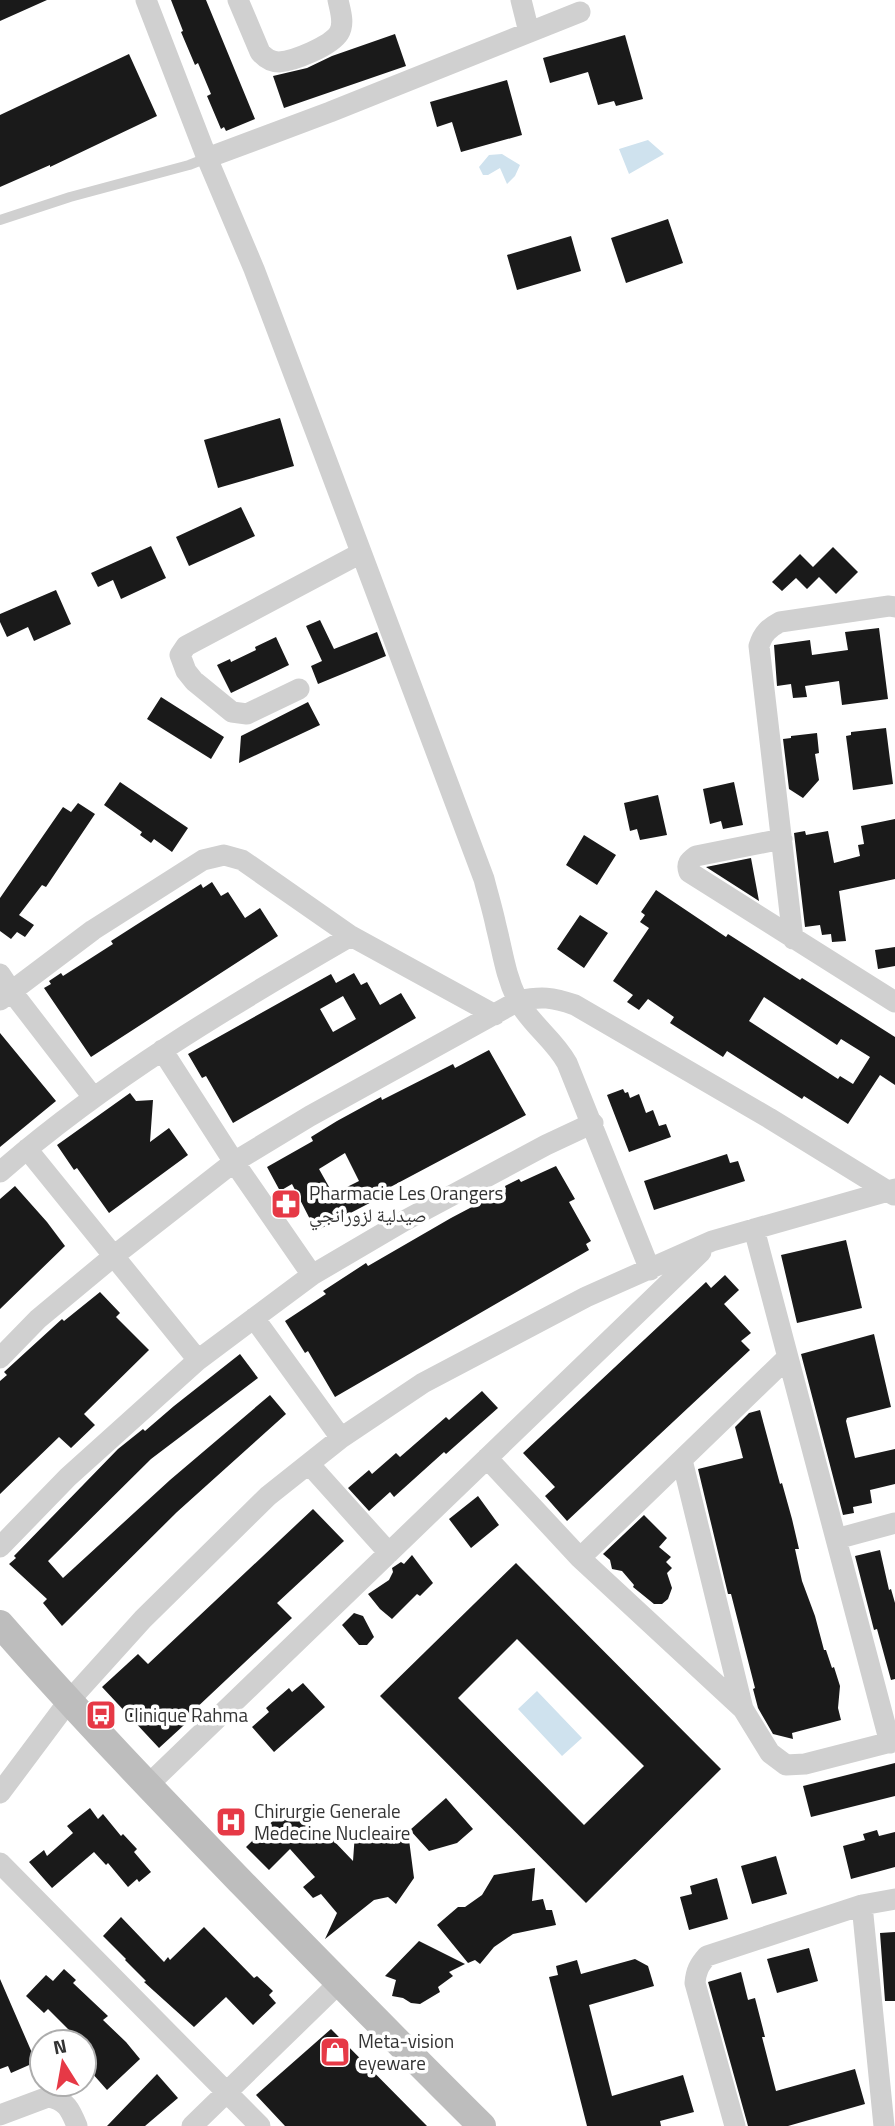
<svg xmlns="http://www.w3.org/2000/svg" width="895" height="2126" font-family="'Titillium Web','Noto Naskh Arabic',sans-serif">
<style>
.water{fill:#cfe2ee}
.building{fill:#1a1a1a;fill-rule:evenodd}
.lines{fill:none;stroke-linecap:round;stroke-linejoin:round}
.lane{stroke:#d0d0d0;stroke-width:10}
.street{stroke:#d0d0d0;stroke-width:21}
.secondary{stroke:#bdbdbd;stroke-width:28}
.labels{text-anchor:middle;stroke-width:7;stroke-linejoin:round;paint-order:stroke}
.poi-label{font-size:19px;fill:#333;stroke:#fff;text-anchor:start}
</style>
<rect width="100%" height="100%" fill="#fff"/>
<path class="water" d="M648,140L664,154L629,174L619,149Z
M502,154L520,165L515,176L507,184L500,168L488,175H483L479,167L489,155Z
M537,1691L582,1738L562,1756L518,1709Z"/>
<path class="building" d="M0,0H47L0,21Z
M171,0H206L255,119L226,131L224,127L221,129L207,96L211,94L198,63L195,65L181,32L183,31Z
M395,34L406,66L284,108L273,76L307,68L332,56Z
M625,35L643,99L616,106L614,101L598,105L588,72L550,83L543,58Z
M129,54L157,116L50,167V165L0,187V115Z
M507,80L522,135L461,152L452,122L437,127L430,102Z
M668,219L683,263L626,283L611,238Z
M571,236L581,271L517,290L507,255Z
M280,418L294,466L218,488L204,440Z
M241,507L255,536L189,566L176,537Z
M151,546L166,578L121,599L113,580L98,587L91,573Z
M833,547L858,572L836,594L819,577L807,589L796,578L782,591L772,582L800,554L813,567Z
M56,590L71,624L34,641L28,627L7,637L0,622V614Z
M320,620L334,649L377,632L386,656L318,684L311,666L322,661L306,626Z
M879,628L888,699L842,705L839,681L805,686L807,697L793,698L791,684L777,686L774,645L810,640L812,655L848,650L845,632Z
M276,637L289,665L231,693L217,665L230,659L231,662L256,650L255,647Z
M161,697L224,737L211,759L147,719Z
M308,702L320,725L239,763L241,736Z
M886,728L893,784L853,790L846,736L851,735V732Z
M817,733L819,753L815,754L819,780L803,798L789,789L783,739L791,738V736Z
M120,782L188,828L172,852L154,839L151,843L140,835L142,832L104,805Z
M734,782L743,825L723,829L721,821L710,824L703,789Z
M658,795L667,835L640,840L637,829L630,831L624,803Z
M78,803L95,814L46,887L42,885L19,915L34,925L25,937L17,932L11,939L0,931V898L63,807L71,812Z
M895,819V879L839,891L846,941L832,942L831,934L822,935L820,925L805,927L794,833L805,831L806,835L828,831L834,863L860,856L858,845L864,844L861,826Z
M584,835L616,855L597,885L566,865Z
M751,858L759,901L706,867Z
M212,882L221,896L228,892L245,918L260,908L278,936L91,1057L44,988L51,984L49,981L61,973L63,976L113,944L111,941L136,925L201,884L203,888Z
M656,890L726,937L728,934L800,980L802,978L895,1037V1085L880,1075L848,1124L804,1096L802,1099L727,1051L723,1057L670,1023L674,1017L648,999L639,1010L627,1002L633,995L613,981L649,928L640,922L645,915L641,912ZM764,997L837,1045L841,1039L870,1057L853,1084L840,1076L838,1079L749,1021Z
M580,915L608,933L584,968L557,949Z
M895,947V966L878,969L875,950Z
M354,973L361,985L367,982L380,1005L401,993L416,1018L233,1123L206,1076L202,1078L188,1054L331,974L336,983ZM343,996L356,1019L333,1032L320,1009Z
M0,1033L56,1101L0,1147Z
M489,1050L526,1115L381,1192L383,1196L316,1231L292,1184L280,1191L267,1167L313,1141L311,1137L337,1121L381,1097L382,1100L453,1064L455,1068ZM345,1153L359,1181L333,1194L319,1169Z
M623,1089L625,1093L628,1092L630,1098L639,1094L646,1113L653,1110L659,1126L666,1124L671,1137L629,1152L607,1095Z
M130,1093L136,1101L153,1100L150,1142L169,1128L188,1155L109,1213L77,1168L74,1170L57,1145Z
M727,1154L730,1163L738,1161L745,1181L654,1210L644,1181Z
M556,1166L575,1199L569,1202L591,1241L586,1244L589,1250L335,1397L308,1351L305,1353L285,1321L326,1294L323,1291L366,1263L368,1266L451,1218L506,1189L505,1186L519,1179L521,1182Z
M15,1186L47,1222L65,1246L0,1309V1199Z
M846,1240L862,1308L797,1323L781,1255Z
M725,1275L739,1290L724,1304L751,1333L741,1341L750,1350L567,1521L545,1496L555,1487L523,1453L706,1282L711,1288Z
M100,1292L120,1313L116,1317L149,1350L84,1414L95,1425L71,1448L59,1437L0,1494V1381L7,1375L4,1372L62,1319L64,1321Z
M874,1334L891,1407L847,1418L846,1421L855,1458L895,1449V1484L870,1490L872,1503L853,1507L854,1513L843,1515L801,1354Z
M240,1354L258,1378L151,1459L48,1561L63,1578L170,1480L270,1395L286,1414L177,1512L62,1626L43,1603L47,1599L9,1564L16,1558L14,1556L118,1449L143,1429L145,1431L174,1406Z
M482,1391L498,1408L446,1454L444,1452L394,1497L390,1492L369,1511L348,1488L369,1470L372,1474L396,1453L400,1457L446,1417L449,1420Z
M760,1410L780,1484L782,1483L792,1519L799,1549H795L802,1581L815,1616L824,1650H826L832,1668L834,1667L840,1686L838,1708L841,1720L792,1733L793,1739L773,1734L758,1708L753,1689L755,1688L731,1594H728L698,1469L743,1458L735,1427L749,1413Z
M478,1496L499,1525L471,1548L449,1519Z
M313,1509L344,1541L277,1603L292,1618L192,1712L195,1715L159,1748L102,1687L138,1654L148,1664Z
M644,1515L667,1538L659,1547L671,1557L666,1562L672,1568L667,1573L672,1588L668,1599L662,1604H654L633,1587L634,1585L622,1571L612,1569L610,1560L603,1554Z
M880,1550L889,1590L891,1589L895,1603V1679L891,1680L877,1629L874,1630L855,1556Z
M412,1555L433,1583L420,1596L417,1594L392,1619L380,1609L368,1594L389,1580L393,1572L392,1568L401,1562L404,1564Z
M516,1563L721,1769L586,1903L380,1696ZM517,1639L644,1766L584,1825L458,1698Z
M354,1613L363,1616L374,1637L367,1645H359L342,1625Z
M303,1683L325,1707L274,1752L252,1727L269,1712L266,1708L289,1688L292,1692Z
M895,1763V1796L811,1817L803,1786Z
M446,1798L473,1829L457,1843L429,1851L410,1830Z
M287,1807L325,1843L331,1838L353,1861L355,1833L364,1829L382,1842L386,1838L394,1844L408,1832L414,1878L396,1904L388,1897L374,1900L325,1939L337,1913L321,1894L313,1898L303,1887L315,1877L290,1849L269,1870L246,1847Z
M90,1808L98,1819L103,1814L121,1836L123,1834L137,1849L134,1852L151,1872L139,1882L137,1879L128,1887L108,1863L106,1865L94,1852L52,1888L29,1862L44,1850L47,1856L73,1833L67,1826Z
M877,1830L879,1836L895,1832V1867L851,1879L843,1846L865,1840L863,1834Z
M776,1856L787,1894L752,1904L741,1866Z
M535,1868L532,1901L543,1899L546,1910H552L556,1925L513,1934L494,1947L480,1964L475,1960L468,1963L437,1925L458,1907H465L482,1895L494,1875Z
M717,1878L728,1919L689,1930L680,1897L692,1894L690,1886Z
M121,1917L164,1962L168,1957L170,1960L204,1927L254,1978L257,1976L273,1991L269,1995L276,2003L253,2025L226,1997L194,2027L144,1982L146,1981L125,1960L126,1959L103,1936Z
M895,1932V2001H885L880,1933Z
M419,1941L465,1964L449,1972L453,1976L438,1987L440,1992L420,2004L411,2003L403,1998L392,1996L396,1980L385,1976Z
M809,1948L818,1981L777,1993L767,1959Z
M635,1959L648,1966L654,1986L589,2005L612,2096L683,2075L694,2112L660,2121L661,2126H587L549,1977L558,1975L556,1966L577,1960L581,1974Z
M64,1969L76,1980L73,1983L108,2016L103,2020L126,2042L140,2059L107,2090L84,2064V2042H75L69,2030L48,2009L44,2013L26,1996L46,1975L53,1981Z
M741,1972L748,2000L755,1998L765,2037H762L776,2091L855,2069L865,2104L788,2126H748L708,1982Z
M0,1979L36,2062L11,2073L8,2066L0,2069Z
M331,2029L427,2126H285L256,2095Z
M157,2074L178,2098L145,2126H107Z"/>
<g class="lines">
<path class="lane" d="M0,220L70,197L189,165L207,158"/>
<path class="street" d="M146,0L207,158L254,269L323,451L484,879C488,895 493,911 496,926C503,953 505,974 517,999C530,1024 554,1039 567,1063L650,1270
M238,0L260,52C265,58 271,62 279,62C294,61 331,46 339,33C345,23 340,10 338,0
M521,0L529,32
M207,158L330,112L580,12
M299,689L247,714L232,712L194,681L186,671L180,655L186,646L361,553
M782,839L696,856C689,861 686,864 689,872L895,1002
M793,939L759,646C763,633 769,628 780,622L889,606L895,607
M0,974L12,992L93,1097
M0,1000L93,930L203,860L224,855L242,860L351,936L495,1015
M162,1050L234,1162L312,1275
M27,1149L198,1360
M0,1172C107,1079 228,1007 351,936
M754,1229L890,1743
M254,1318L341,1438
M0,1358L38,1319L115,1255L234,1162L310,1116L518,1001C541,996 552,997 575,1005L769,1118L894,1195
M487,1458L580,1558L743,1709L770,1753L786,1765L805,1764L895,1741
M682,1460L743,1709
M309,1464L389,1553
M836,1539L895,1523
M0,1547L68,1477L198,1360L312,1275L404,1221L546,1145L593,1123
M580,1558L788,1357
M148,1785L701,1252
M0,1793L68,1702L143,1619L268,1496L341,1438L423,1383L586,1297L712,1241L895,1189
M0,1863L260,2126
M862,1905L884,2126
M0,2115L48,2097C66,2099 71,2111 77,2126
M192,2126L339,1983
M735,2126L695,1983C696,1971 699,1965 707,1956L862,1905L895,1899"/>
<path class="secondary" d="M0,1624C77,1712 158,1796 239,1880C320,1963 400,2045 482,2126"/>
</g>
<defs>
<g id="pharmacy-square" transform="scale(1.575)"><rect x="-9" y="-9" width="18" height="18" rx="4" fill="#e63946" stroke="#fff"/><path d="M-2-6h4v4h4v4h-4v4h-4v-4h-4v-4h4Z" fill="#fff"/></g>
<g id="bus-square" transform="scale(1.575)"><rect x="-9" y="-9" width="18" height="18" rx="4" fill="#e63946" stroke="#fff"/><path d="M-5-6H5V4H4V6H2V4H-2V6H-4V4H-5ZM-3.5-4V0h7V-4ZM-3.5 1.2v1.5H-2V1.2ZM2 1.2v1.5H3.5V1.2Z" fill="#fff"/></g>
<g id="hospital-square" transform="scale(1.575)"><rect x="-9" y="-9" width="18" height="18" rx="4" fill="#e63946" stroke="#fff"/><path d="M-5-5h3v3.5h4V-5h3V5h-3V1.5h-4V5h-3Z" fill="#fff"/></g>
<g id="shop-square" transform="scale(1.575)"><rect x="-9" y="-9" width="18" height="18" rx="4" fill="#e63946" stroke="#fff"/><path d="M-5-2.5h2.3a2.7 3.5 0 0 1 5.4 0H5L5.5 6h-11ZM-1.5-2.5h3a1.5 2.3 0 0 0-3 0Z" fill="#fff"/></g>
</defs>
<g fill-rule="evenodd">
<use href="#pharmacy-square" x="286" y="1204"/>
<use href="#bus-square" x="101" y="1715"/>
<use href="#hospital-square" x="231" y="1822"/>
<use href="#shop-square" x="335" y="2052"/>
</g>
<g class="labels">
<g class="poi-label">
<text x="309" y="1200">Pharmacie Les Orangers<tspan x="309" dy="22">صيدلية لزورانجي</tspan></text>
<text x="124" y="1722">Clinique Rahma</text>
<text x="254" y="1818">Chirurgie Generale<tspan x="254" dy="22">Medecine Nucleaire</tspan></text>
<text x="358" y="2048">Meta-vision<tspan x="358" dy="22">eyeware</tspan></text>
</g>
</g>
<g transform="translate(63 2063) rotate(349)"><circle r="33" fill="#ffffff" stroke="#adadad" stroke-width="2"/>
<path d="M0-5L12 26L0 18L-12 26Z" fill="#e63946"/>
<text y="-10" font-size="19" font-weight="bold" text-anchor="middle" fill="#333333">N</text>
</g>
</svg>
